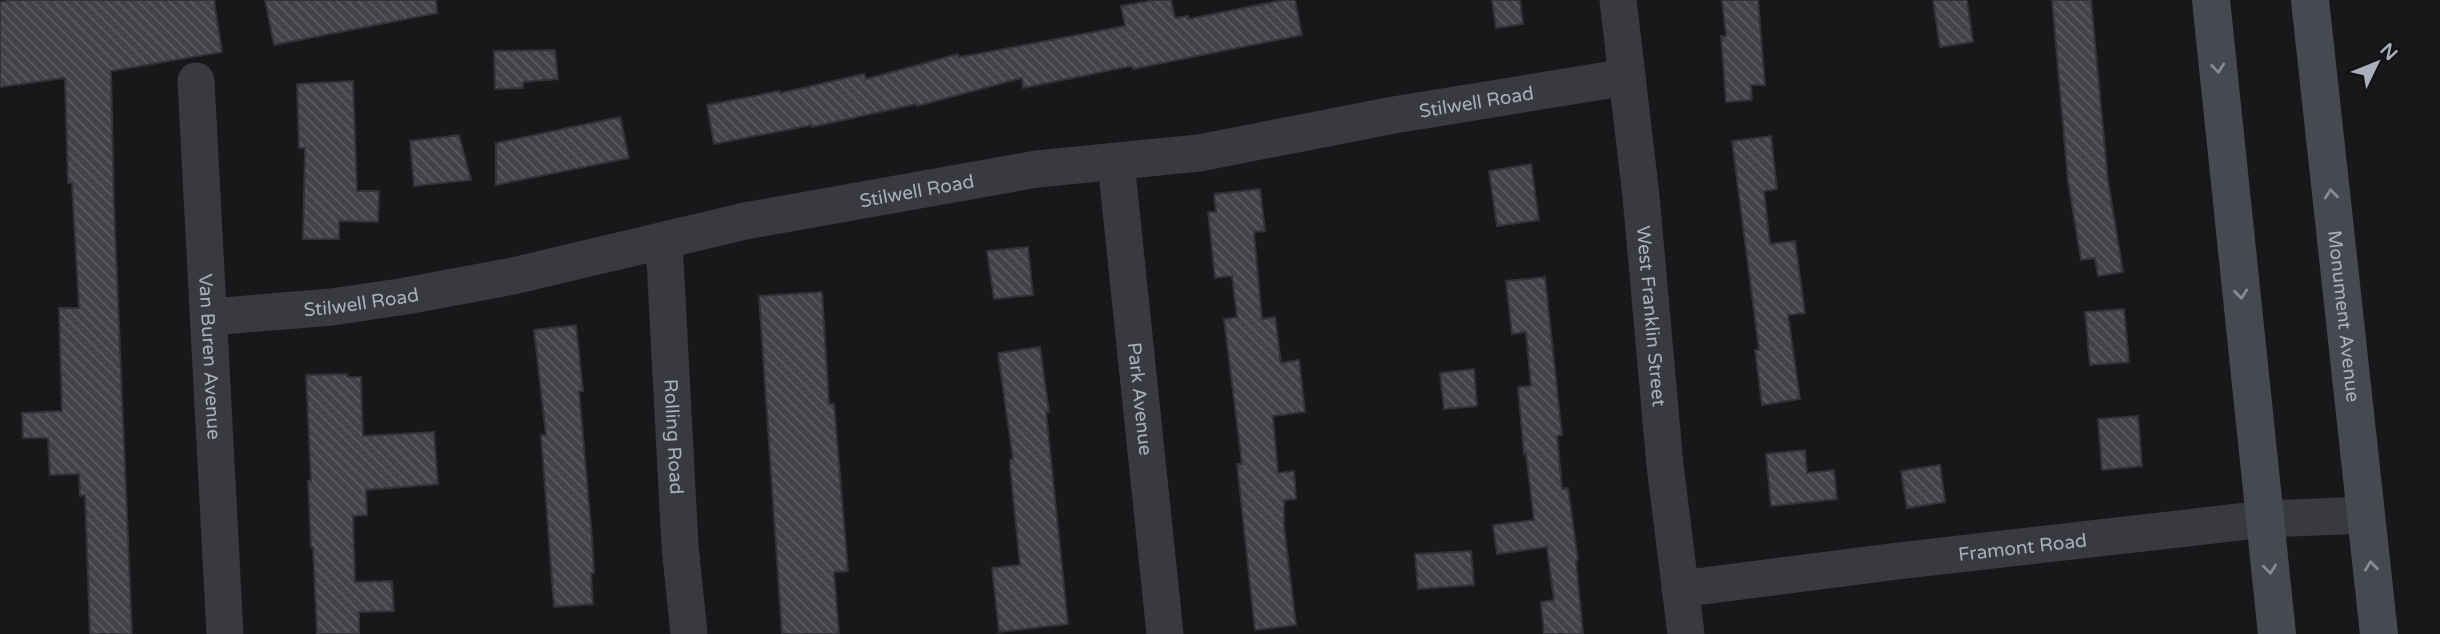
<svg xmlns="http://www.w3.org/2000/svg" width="2440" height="634" font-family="'Varela Round',sans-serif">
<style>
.building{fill:url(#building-back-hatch);stroke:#323237;stroke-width:2}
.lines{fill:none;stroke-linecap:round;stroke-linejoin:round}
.street{stroke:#393a40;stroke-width:37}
.secondary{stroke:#474951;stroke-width:38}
.oneway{stroke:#878b97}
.labels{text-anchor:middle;stroke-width:5;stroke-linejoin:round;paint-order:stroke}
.street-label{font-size:19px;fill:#a9afbc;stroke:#131316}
</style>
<defs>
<pattern id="building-back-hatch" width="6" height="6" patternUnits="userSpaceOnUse" patternTransform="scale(1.75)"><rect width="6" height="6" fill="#424348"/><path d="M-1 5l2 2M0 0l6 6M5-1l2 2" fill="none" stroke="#5a5c60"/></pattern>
</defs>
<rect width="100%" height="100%" fill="#18181b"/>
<path class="building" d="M12,0H214L222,52L111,71L114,207L132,634H90L85,495L80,496L79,474L50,475L48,438H23L22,413L62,411L59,308H79L72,183H68L65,78L0,87V2Z
M265,0H436L437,13L274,45Z
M1155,0H1171L1175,18L1188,16V19L1284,0H1295L1302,35L1133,69L1132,66L1023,88L1022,78L917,106L916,104L812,127V125L714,144L707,105L779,91L780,93L864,74L866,79L958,54L959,57L971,55L1125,26L1121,6Z
M1492,0H1520L1523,24L1496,28Z
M1722,0H1758L1765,85H1751L1752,100L1726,102L1721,36H1726Z
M1933,0H1967L1973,42L1940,47Z
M2052,0H2091L2108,181L2123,272L2098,276L2095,258L2081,260L2068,181Z
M555,50L558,79L523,82V88L495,89L494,51Z
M353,81L357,191H379L378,222L339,221V239H303L305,148H299L297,84Z
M620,117L629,158L496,185V143Z
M459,135L471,180L414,186L410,141Z
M1771,136L1777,189L1764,191L1770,244L1795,241L1805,313L1788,315L1800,399L1762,405L1755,350H1759L1732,141Z
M1531,164L1539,220L1497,226L1489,171Z
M1260,189L1265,231L1254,232L1262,319L1275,317L1281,363L1299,360L1305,412L1273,416L1278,473L1294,471L1296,499L1284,500V526L1296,625L1255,630L1237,464H1242L1224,319L1237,317L1232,276L1215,278L1208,212H1216L1214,194Z
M1028,247L1033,295L994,299L987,251Z
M1545,277L1562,435L1557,436L1562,489L1568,488L1578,560L1576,561L1583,634H1544L1541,602L1554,600L1547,547L1497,554L1493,525L1534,520L1526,453L1524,454L1518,387L1531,386L1526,332L1512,334L1506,281Z
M822,292L829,404H834L848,571L834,572L839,634H782L759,296Z
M2124,309L2129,362L2090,365L2085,312Z
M576,325L583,391H579L592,538L594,573H591L593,604L554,607L541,435H546L534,330Z
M1040,347L1049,412H1046L1068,624L999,632L992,568L1020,565L1010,465V460L1013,459L998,353Z
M1474,369L1477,406L1444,409L1440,373Z
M347,374V377H361L363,436L434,432L438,484L366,490L367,515L353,516L355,582L392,581L394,611L359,612V634H317L313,547H311L308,481H311L306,375Z
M2138,416L2142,466L2102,470L2098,419Z
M1805,450L1807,473L1834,470L1837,499L1771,506L1766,454Z
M1940,465L1945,502L1907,508L1901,471Z
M1471,551L1474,585L1418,589L1415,554Z"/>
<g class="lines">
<g class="street">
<path id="s1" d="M1618,0L1641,196L1665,465L1686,634"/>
<path id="s2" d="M196,81L225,634"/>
<path id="s3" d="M1116,162L1165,634"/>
<path id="s4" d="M664,241L680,546L689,634"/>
<path id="s5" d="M210,317L332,307L406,296L513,276L745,221L1037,169L1199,153L1394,115L1627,77"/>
<path id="s6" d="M1680,589L1898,561L2265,519L2366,515"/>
</g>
<g class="secondary">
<path d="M2211,0L2277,634"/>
<path id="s7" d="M2310,0L2379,634"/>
</g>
</g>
<defs><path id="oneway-chevron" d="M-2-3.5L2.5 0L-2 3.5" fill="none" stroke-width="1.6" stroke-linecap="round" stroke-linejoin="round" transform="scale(1.75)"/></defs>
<g class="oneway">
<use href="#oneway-chevron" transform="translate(2218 68) rotate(84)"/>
<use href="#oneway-chevron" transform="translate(2331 194) rotate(-96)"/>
<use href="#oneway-chevron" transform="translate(2241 294) rotate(84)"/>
<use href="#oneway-chevron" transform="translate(2371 566) rotate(-96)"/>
<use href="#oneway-chevron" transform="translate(2270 569) rotate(84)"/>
</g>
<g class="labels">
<g class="street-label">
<text dy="7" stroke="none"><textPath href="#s5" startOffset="1286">Stilwell Road</textPath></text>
<text dy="7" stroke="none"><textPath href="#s5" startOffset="719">Stilwell Road</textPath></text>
<text dy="7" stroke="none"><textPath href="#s5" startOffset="152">Stilwell Road</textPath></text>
<text dy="7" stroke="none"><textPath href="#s1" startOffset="318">West Franklin Street</textPath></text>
<text dy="7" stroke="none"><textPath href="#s7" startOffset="318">Monument Avenue</textPath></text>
<text dy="7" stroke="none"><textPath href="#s2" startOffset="276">Van Buren Avenue</textPath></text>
<text dy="7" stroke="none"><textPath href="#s3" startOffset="238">Park Avenue</textPath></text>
<text dy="7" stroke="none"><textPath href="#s4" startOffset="196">Rolling Road</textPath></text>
<text dy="7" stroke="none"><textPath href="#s6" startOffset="345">Framont Road</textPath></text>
</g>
</g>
<g transform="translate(2377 63) rotate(47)" stroke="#131316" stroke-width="5" paint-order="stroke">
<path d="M0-5L12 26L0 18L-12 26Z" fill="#a9afbc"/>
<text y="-10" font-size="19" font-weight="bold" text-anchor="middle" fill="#a9afbc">N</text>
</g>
</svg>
